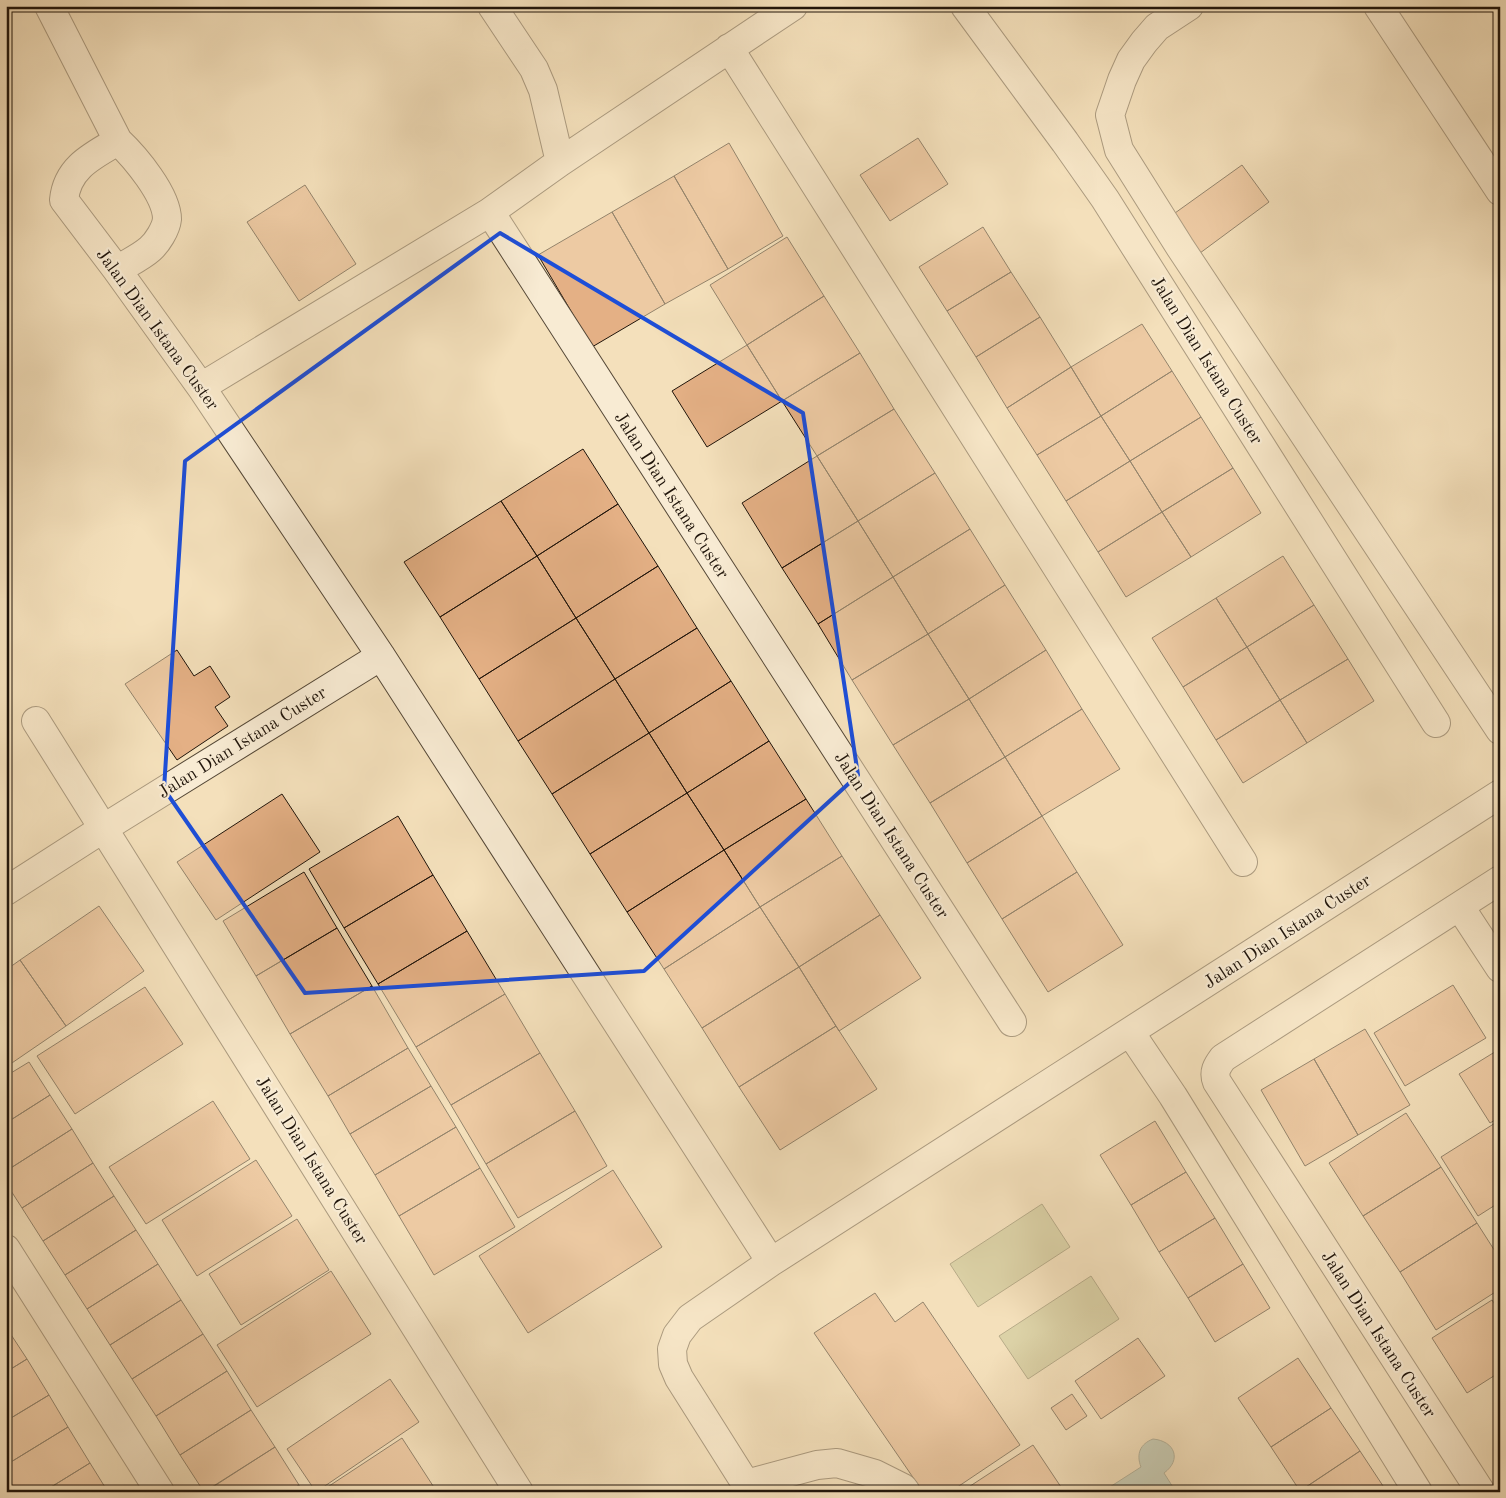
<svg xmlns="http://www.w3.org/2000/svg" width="1506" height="1498" font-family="'Old Standard TT',serif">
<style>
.green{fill:#bec28e;stroke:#6f6c4c}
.water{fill:#9cbdb3;stroke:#6a7a70}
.building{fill:#e4b085;stroke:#20150b}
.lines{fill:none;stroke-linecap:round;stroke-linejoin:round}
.minor-casing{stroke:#554837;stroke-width:30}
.minor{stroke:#f8ebd3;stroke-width:28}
.marked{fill:none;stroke:#1d4ed8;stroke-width:4;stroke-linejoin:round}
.labels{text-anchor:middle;stroke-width:4.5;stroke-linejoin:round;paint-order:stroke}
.street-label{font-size:18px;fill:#20150b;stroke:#f8ebd3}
</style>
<rect width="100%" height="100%" fill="#f4e0bb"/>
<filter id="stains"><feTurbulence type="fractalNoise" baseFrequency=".004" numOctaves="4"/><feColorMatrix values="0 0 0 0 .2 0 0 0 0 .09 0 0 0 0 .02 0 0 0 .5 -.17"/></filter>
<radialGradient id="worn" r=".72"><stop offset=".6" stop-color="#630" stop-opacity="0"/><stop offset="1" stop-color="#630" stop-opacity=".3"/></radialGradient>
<path class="green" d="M1042,1204L1070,1247L978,1307L950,1264Z
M1091,1276L1119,1319L1028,1379L999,1336Z"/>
<path class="water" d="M1153,1439C1175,1441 1182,1460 1164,1473L1176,1492H1102L1141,1467C1136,1454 1140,1444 1153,1439Z"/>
<path class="building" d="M918,138L948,184L890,221L860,175Z
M729,143L783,236L728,269L674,176Z
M1242,165L1269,202L1196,256L1168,218Z
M674,176L728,269L665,304L612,212Z
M305,185L356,264L299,301L247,222Z
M612,212L665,304L592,347L538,255Z
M983,227L1011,272L947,311L919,267Z
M787,237L824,296L747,345L710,285Z
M1011,272L1040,317L976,357L947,311Z
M824,296L860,353L782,401L747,345Z
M1040,317L1071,367L1007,408L976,357Z
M1142,324L1172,371L1101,416L1071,367Z
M747,345L782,401L707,447L672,391Z
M860,353L894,409L817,456L782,401Z
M1071,367L1101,416L1037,455L1007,408Z
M1172,371L1201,417L1130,461L1101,416Z
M894,409L935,473L858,521L817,456Z
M1101,416L1130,461L1066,501L1037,455Z
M1201,417L1233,468L1162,512L1130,461Z
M583,449L618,504L537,556L501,501Z
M817,456L858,521L782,568L742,503Z
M1130,461L1162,512L1098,552L1066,501Z
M1233,468L1261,513L1191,557L1162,512Z
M935,473L970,529L893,577L858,521Z
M501,501L537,556L440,617L404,562Z
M618,504L658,566L576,618L537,556Z
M1162,512L1191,557L1126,597L1098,552Z
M858,521L893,577L818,624L782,568Z
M970,529L1005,585L928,634L893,577Z
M537,556L576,618L479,679L440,617Z
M1283,556L1314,605L1247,647L1216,598Z
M658,566L697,628L615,679L576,618Z
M893,577L928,634L852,680L818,624Z
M1005,585L1046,650L969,699L928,634Z
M1216,598L1247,647L1183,687L1152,638Z
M1314,605L1348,659L1280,700L1247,647Z
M576,618L615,679L518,741L479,679Z
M697,628L731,681L649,733L615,679Z
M928,634L969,699L893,745L852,680Z
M1247,647L1280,700L1216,740L1183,687Z
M177,650L194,676L210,666L230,697L215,707L228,726L177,760L125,684Z
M1046,650L1082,709L1005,757L969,699Z
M1348,659L1374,701L1307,743L1280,700Z
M615,679L649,733L552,794L518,741Z
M731,681L769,741L687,793L649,733Z
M969,699L1005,757L930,803L893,745Z
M1280,700L1307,743L1243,783L1216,740Z
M1082,709L1120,769L1042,816L1005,757Z
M649,733L687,793L590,854L552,794Z
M769,741L806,799L724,850L687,793Z
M1005,757L1042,816L967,863L930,803Z
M687,793L724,850L627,912L590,854Z
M282,794L320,852L216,920L177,862Z
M806,799L842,856L760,907L724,850Z
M398,816L433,875L344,928L309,869Z
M1042,816L1077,872L1002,919L967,863Z
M724,850L760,907L664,969L627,912Z
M842,856L880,915L799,967L760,907Z
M304,872L337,928L256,976L223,921Z
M1077,872L1123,945L1048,992L1002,919Z
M433,875L467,931L378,984L344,928Z
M99,906L144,971L66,1026L20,960Z
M760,907L799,967L702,1028L664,969Z
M880,915L921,978L839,1031L799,967Z
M337,928L372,986L290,1034L256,976Z
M467,931L505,994L416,1047L378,984Z
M20,960L66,1026L6,1067V970Z
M799,967L836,1026L739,1087L702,1028Z
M1453,985L1486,1038L1405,1086L1374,1033Z
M372,986L408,1048L328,1096L290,1034Z
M145,987L183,1044L75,1114L37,1056Z
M505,994L540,1053L451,1105L416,1047Z
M836,1026L877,1089L780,1150L739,1087Z
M1365,1029L1410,1105L1358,1135L1314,1059Z
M408,1048L431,1086L350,1134L328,1096Z
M1498,1050L1500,1053V1117L1490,1123L1459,1074Z
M540,1053L575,1111L486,1164L451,1105Z
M1314,1059L1358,1135L1305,1166L1261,1090Z
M29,1062L50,1095L6,1123V1076Z
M431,1086L456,1127L375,1175L350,1134Z
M50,1095L72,1129L6,1171V1123Z
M213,1101L250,1159L146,1224L109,1167Z
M575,1111L607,1166L518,1218L486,1164Z
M1406,1113L1441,1167L1363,1216L1329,1163Z
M1500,1120V1202L1478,1216L1441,1157Z
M1155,1121L1186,1172L1131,1205L1100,1155Z
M456,1127L480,1168L399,1216L375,1175Z
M72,1129L93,1163L22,1208L6,1183V1171Z
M256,1160L292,1216L197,1276L162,1220Z
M93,1163L114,1196L43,1241L22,1208Z
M1441,1167L1477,1223L1400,1272L1363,1216Z
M480,1168L515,1227L434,1275L399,1216Z
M613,1170L662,1247L528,1333L479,1256Z
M1186,1172L1215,1218L1159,1252L1131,1205Z
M114,1196L136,1230L65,1275L43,1241Z
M1215,1218L1243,1264L1188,1298L1159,1252Z
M297,1219L329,1270L241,1325L209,1274Z
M1477,1223L1500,1259V1289L1436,1330L1400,1272Z
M136,1230L158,1264L87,1309L65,1275Z
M158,1264L181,1300L110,1345L87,1309Z
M1243,1264L1270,1308L1215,1342L1188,1298Z
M331,1271L371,1334L257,1407L217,1345Z
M875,1293L895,1322L923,1302L1020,1445L950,1492H923L814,1333Z
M181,1300L203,1334L132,1379L110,1345Z
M1492,1300L1500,1312V1372L1467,1393L1432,1338Z
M6,1327L27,1359L6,1372Z
M203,1334L227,1371L156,1416L132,1379Z
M1138,1338L1165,1376L1101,1419L1075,1381Z
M1298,1358L1331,1408L1271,1447L1238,1398Z
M27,1359L49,1395L6,1421V1372Z
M227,1371L251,1410L180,1455L156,1416Z
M390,1379L419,1422L316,1492L287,1449Z
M1072,1394L1087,1416L1066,1430L1051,1408Z
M49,1395L68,1427L6,1465V1421Z
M1331,1408L1360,1451L1300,1491L1271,1447Z
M251,1410L275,1447L204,1492L180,1455Z
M68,1427L90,1463L43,1492H15L6,1478V1465Z
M402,1438L437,1492H320Z
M1033,1445L1063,1490L1060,1492H961Z
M275,1447L299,1485L289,1492H205Z
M1360,1451L1387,1492H1301L1300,1491Z
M90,1463L108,1492H43Z
M299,1485L303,1492H289Z"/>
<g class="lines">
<g class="minor-casing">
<path id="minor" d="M49,6L118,141C92,156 67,168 64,200L117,270L201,387L381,656L771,1262
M492,6L534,69L543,90L560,162
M793,6L560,162L490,212L1012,1022
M965,6L1065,142L1105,199L1436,723
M1189,6L1157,27L1144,42L1131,60L1122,80L1110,115L1119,150L1180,247L1500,730
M1378,6L1500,191
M729,48L1243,862
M117,270C128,263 141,257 150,249C157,243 166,229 167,219C167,195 135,157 118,141
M201,387L490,212
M36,721L519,1492
M6,891L104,828L381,656
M1460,907L1500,968
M1130,1032L1173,1096L1418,1492
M6,1249L160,1492
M746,1484L817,1465L837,1463L875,1474L903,1488L906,1492
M751,1492L679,1378L673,1364L672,1349L677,1335L690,1318L771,1262L1500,794
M1481,1492L1217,1082C1213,1072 1217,1066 1223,1058L1500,880"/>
</g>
<use href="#minor" class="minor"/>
</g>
<path d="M0 0H1506V1498H0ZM500,233L803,413L858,775L644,971L305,993L164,789L185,461Z" fill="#f4e0bb" fill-opacity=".55" fill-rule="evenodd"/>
<path class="marked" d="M500,233L803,413L858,775L644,971L305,993L164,789L185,461Z"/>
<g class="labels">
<g class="street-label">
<text transform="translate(158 329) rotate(54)" y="6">Jalan Dian Istana Custer</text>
<text transform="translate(1207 360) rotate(58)" y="6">Jalan Dian Istana Custer</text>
<text transform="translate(672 495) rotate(57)" y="6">Jalan Dian Istana Custer</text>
<text transform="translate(242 742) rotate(-32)" y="6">Jalan Dian Istana Custer</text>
<text transform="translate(892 835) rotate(57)" y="6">Jalan Dian Istana Custer</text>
<text transform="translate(1287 931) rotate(-33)" y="6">Jalan Dian Istana Custer</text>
<text transform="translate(312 1160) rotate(58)" y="6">Jalan Dian Istana Custer</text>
<text transform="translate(1379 1334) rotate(57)" y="6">Jalan Dian Istana Custer</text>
</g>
</g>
<rect width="1506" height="1498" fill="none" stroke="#f4e0bb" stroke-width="25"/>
<rect x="8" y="8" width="1491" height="1483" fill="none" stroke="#20150b" stroke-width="2.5"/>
<rect x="12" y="12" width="1481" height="1473" fill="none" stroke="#20150b"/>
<rect width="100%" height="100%" filter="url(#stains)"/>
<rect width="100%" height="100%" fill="url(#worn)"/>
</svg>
